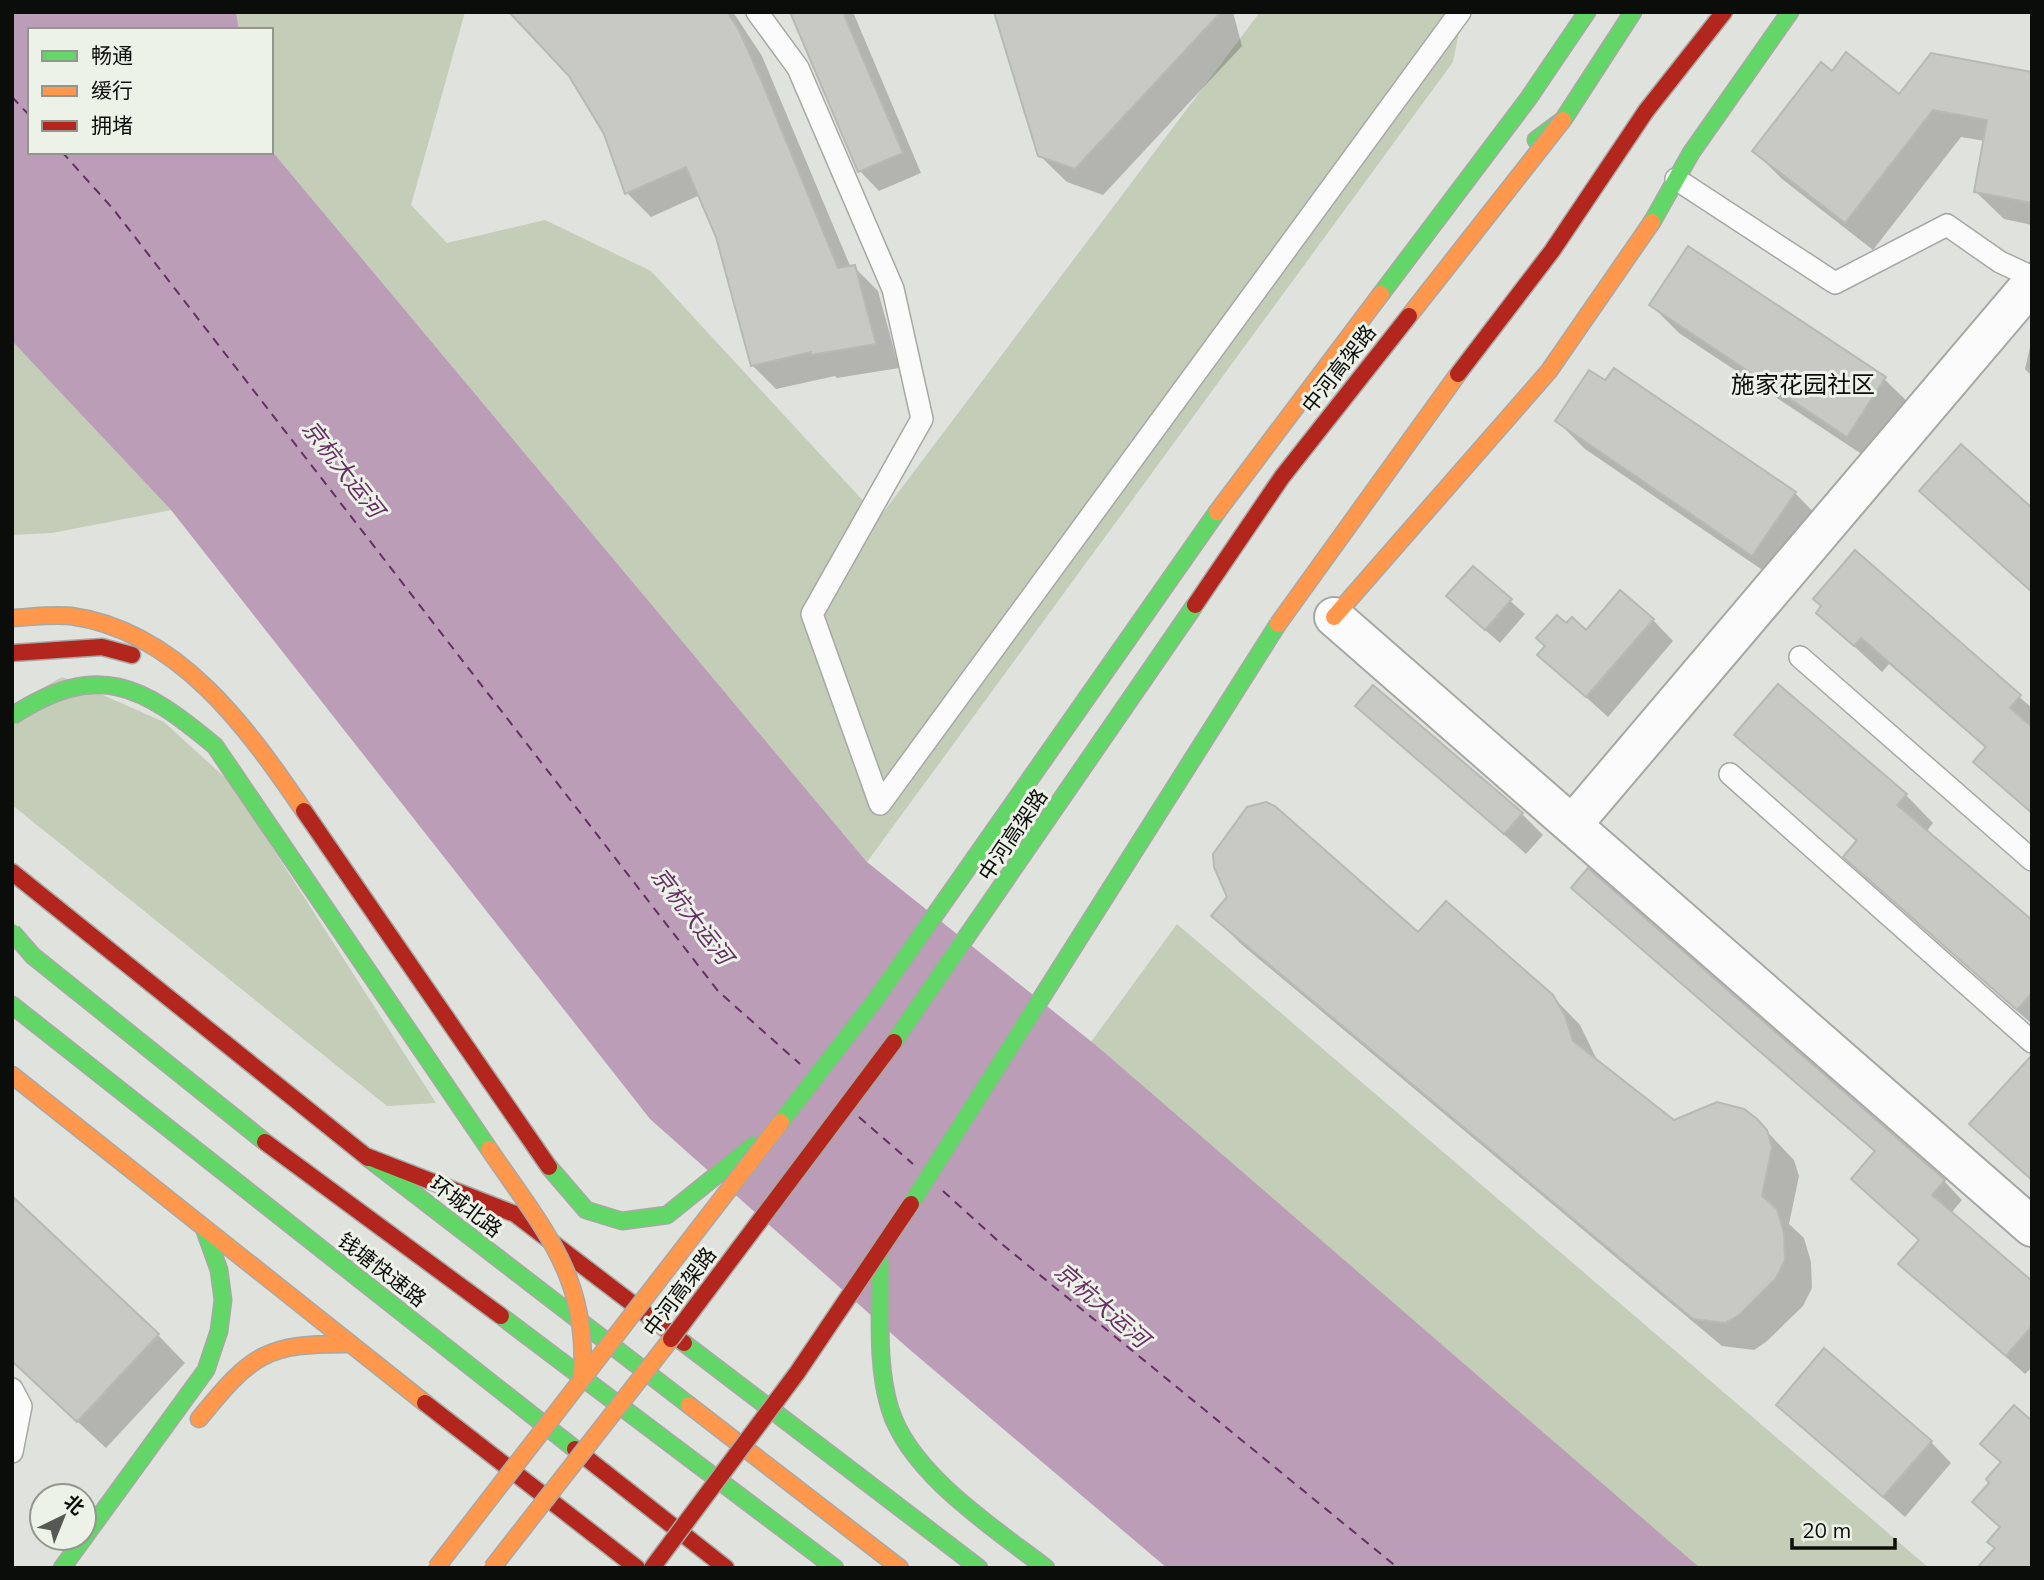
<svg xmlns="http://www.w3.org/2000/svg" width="2044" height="1580" font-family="Mulish,'Noto Sans SC',sans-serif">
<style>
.green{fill:#c4cdb8}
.water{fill:#bb9db8}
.shadow{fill:#0003}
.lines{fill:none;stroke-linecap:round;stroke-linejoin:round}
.ferry{stroke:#652f64;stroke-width:2;stroke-dasharray:9 7;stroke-linecap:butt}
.building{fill:#c8c9c5;stroke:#b7b9b5;stroke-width:2}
.lane-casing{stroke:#a7a8a4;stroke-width:24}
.street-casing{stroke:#a7a8a4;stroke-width:42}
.fast-casing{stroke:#a7a8a4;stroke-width:19}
.slow-casing{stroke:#a7a8a4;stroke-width:19}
.jam-casing{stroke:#a7a8a4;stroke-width:19}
.lane{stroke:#fafbfa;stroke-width:21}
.street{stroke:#fafbfa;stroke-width:38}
.fast{stroke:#63d668;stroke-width:16}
.slow{stroke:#ff974d;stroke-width:16}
.jam{stroke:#b3261e;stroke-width:16}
.fast-bridge-casing{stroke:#a7a8a4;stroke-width:19;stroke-linecap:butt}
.slow-bridge-casing{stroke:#a7a8a4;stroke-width:19;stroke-linecap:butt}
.jam-bridge-casing{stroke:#a7a8a4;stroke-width:19;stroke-linecap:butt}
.fast-bridge{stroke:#63d668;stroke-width:16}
.slow-bridge{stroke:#ff974d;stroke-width:16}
.jam-bridge{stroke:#b3261e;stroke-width:16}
.labels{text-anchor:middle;stroke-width:6;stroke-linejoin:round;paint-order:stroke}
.street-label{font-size:21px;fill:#0b0d0a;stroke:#edf2e8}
.water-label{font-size:23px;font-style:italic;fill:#652f64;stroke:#edf2e8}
.quarter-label{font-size:24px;fill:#0b0d0a;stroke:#edf2e8}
</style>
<rect width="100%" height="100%" fill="#e0e2dd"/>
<path class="green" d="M236,12H465L411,205L447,243L545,220L651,271L879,518L1260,12H1463L1453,62L867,862L271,150V30H239Z
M12,341L171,510L52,533L12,535Z
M62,677L164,722L231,783L436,1103L387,1106L12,805V705Z
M1177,924L1929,1568H1699L1091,1042Z"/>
<path class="water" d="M12,12H236L239,30H30V152H271V150L867,862L1098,1047L1700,1568H1167L909,1349L650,1119L171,510L12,341Z"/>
<path class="shadow" d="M511,12H733L762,56L851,268L854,267L878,291L899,368L837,378L835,376L776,389L752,365L718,236L700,195L651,217L627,193L605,133L571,75Z
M792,12H853L921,173L879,191L860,171Z
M995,12H1233L1242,46L1103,195L1067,182L1039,155Z
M1833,73L1900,97L2032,74V225L2004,219L1976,192L1985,141L1961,137L1873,250L1782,179L1754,151Z
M1651,305L1884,379L1912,406L1875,463L1679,333Z
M2032,338V376L2025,369Z
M1557,421L1795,493L1822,521L1780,582L1585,449Z
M1921,491L2032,510V592L1949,518Z
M1855,553L2032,708V814L1975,762L1987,749L1889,664L1882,672L1818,613Z
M1473,568L1525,614L1500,643L1462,610Z
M1653,620L1673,641L1608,717L1539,655L1567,626L1586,632Z
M1358,706L1522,814L1543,835L1526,854Z
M1736,735L1906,795L1933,823L1926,832L2032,923V1024L1873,884L1845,857L1857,842Z
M1592,906L1944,1181L1962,1200L1951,1213L2032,1283V1367L2025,1374L1901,1264L1920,1241L1876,1153Z
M1213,916L1418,935L1552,996L1580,1025L1598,1062L1674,1122L1756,1120L1794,1160L1799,1176L1789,1224L1804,1238L1811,1262L1812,1288L1803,1306L1766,1342L1754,1350L1722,1346L1241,944Z
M2032,1080V1181L1972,1124Z
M158,1335L185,1363L106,1448L12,1361Z
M1778,1405L1931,1442L1951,1463L1905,1517Z"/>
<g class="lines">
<path class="ferry" d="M12,97L30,116
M62,152L114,210L718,991L800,1064
M859,1117L913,1164
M943,1191L997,1240L1398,1568"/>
</g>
<path class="building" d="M509,12H727L739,30L762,82L838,268L855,265L876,344L811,355V352L751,366L716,237L686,167L625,194L604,134L569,76Z
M790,12H843L903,153L858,172Z
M994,12H1221L1075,169L1038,156Z
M1846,52L1899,94L1931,53L2032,72V203L1974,192L1987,120L1933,110L1845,223L1752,151L1821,62L1832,71Z
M1688,246L1886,377L1847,437L1649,305Z
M1614,368L1796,492L1752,556L1555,421L1589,370L1605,380Z
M1961,444L2032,508V592L1919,491Z
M1855,550L2021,695L2010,708L2032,727V813L1973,762L1986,747L1861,638L1854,646L1816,613L1821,606L1813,599Z
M1473,566L1512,599L1485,630L1446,596Z
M1620,590L1654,619L1586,697L1537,655L1545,646L1536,638L1557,615L1566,623L1572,617L1586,630Z
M1778,684L1907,794L1897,805L2032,920V993L2017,1010L1843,857L1857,840L1734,735Z
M1373,685L1523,813L1504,834L1355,706Z
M1266,802L1275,806L1418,932L1446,901L1553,995L1565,1016L1573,1041L1674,1120L1717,1102L1744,1109L1757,1119L1767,1130L1772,1147L1762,1196L1777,1209L1784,1233L1785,1260L1776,1278L1739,1315L1725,1323L1693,1319L1211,916L1227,897L1214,867L1213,854L1247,807Z
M1588,868L1945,1180L1932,1195L2032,1281V1326L2006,1356L1898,1264L1919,1240L1851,1179L1875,1151L1571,888Z
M2032,1055V1180L1969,1124Z
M12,1196L159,1334L77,1422L12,1361Z
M1824,1348L1932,1441L1883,1497L1776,1405Z
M2014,1405L2032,1421V1568H1977L1995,1548L1987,1542L2000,1527L1972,1502L1989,1483L1986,1479L2001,1462L1980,1444Z"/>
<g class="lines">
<g class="lane-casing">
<path id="lane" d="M757,12L798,68L893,289L922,419L812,614L880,804L1460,12
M1676,179L1835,283L1947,225L2000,262L2032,277
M1800,657L2032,860
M1730,774L2032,1042
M12,1389L21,1406L12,1452"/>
</g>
<g class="street-casing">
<path id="street" d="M1334,617L2032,1227
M1572,825L2032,283"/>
</g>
<g class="fast-casing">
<path id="fast" d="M1536,140L1563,120L1633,12
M1652,222L1691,153L1790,12
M1381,294L1528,99L1587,12
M876,999L1217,512
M12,1005L575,1449
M368,1158L689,1405
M549,1167L586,1210L622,1221L667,1215L754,1145
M880,1254C882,1304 875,1361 890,1409C910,1474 994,1528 1046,1568
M501,1316L835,1568
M684,1343L979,1568
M62,1568L206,1370L219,1331L223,1300L219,1270L205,1231"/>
</g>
<g class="slow-casing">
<path id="slow" d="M1217,512L1381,294
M1334,617L1549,371L1652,222
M12,618C31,617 53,614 71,616C179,631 248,729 304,811
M12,1075L425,1403
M689,1405L900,1568
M199,1419C252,1354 265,1343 351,1344"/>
</g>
<g class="jam-casing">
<path id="jam" d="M1646,111L1724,12
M12,653L102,647L132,655
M304,811L549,1167
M12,872L368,1158
M366,1156L515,1214L684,1343
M425,1403L637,1568
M575,1449L726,1568
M629,1562L633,1568"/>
</g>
<use href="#lane" class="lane"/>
<use href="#street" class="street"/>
<use href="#fast" class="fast"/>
<use href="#slow" class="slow"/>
<use href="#jam" class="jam"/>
<g class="fast-bridge-casing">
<path id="fast-bridge" d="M12,716C98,660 142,685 215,746L489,1149
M12,932L33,956L265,1142
M894,1042L1195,605
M781,1122L876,999
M911,1204L1278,624"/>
</g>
<g class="slow-bridge-casing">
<path id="slow-bridge" d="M1409,316L1563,120
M1278,624L1458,374
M489,1149C541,1226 589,1276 582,1375
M436,1568L781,1122
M492,1568L671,1339"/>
</g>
<g class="jam-bridge-casing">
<path id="jam-bridge" d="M1458,374L1552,251L1646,111
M1195,605L1282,477L1409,316
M265,1142L501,1316
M671,1339L894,1042
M652,1568L797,1373L911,1204"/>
</g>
<use href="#fast-bridge" class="fast-bridge"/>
<use href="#slow-bridge" class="slow-bridge"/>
<use href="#jam-bridge" class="jam-bridge"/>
</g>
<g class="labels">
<g class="street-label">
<text transform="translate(1339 369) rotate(-52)" y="7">中河高架路</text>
<text transform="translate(1013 835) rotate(-56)" y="7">中河高架路</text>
<text transform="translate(466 1207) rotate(38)" y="7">环城北路</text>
<text transform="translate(382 1270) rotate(38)" y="7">钱塘快速路</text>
<text transform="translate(680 1292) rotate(-53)" y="7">中河高架路</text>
</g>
<g class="water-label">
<text transform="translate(343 469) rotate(52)" y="8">京杭大运河</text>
<text transform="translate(692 916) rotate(52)" y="8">京杭大运河</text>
<text transform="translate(1102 1305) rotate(41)" y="8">京杭大运河</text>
</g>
<g class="quarter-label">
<text x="1803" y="393">施家花园社区</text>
</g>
</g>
<rect width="2044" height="1580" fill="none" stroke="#0b0d0a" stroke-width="28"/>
<rect x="28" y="28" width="245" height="126" fill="#edf2e8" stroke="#93968f" stroke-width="2"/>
<rect x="42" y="51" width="35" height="10" fill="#63d668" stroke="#93968f" stroke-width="2"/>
<text x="91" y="63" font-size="21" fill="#0b0d0a">畅通</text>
<rect x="42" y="86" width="35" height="10" fill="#ff974d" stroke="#93968f" stroke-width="2"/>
<text x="91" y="98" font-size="21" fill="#0b0d0a">缓行</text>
<rect x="42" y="121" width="35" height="10" fill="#b3261e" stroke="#93968f" stroke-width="2"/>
<text x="91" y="133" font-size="21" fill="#0b0d0a">拥堵</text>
<g transform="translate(63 1517) rotate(43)"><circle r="33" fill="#edf2e8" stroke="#93968f" stroke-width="2"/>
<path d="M0-5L12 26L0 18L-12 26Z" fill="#565854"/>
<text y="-10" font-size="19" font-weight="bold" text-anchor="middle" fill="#0b0d0a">北</text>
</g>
<path d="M1792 1538v10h103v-10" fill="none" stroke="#0b0d0a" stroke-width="3.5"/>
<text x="1802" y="1538" font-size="21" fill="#0b0d0a" stroke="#edf2e8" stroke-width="5" paint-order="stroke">20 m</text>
</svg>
